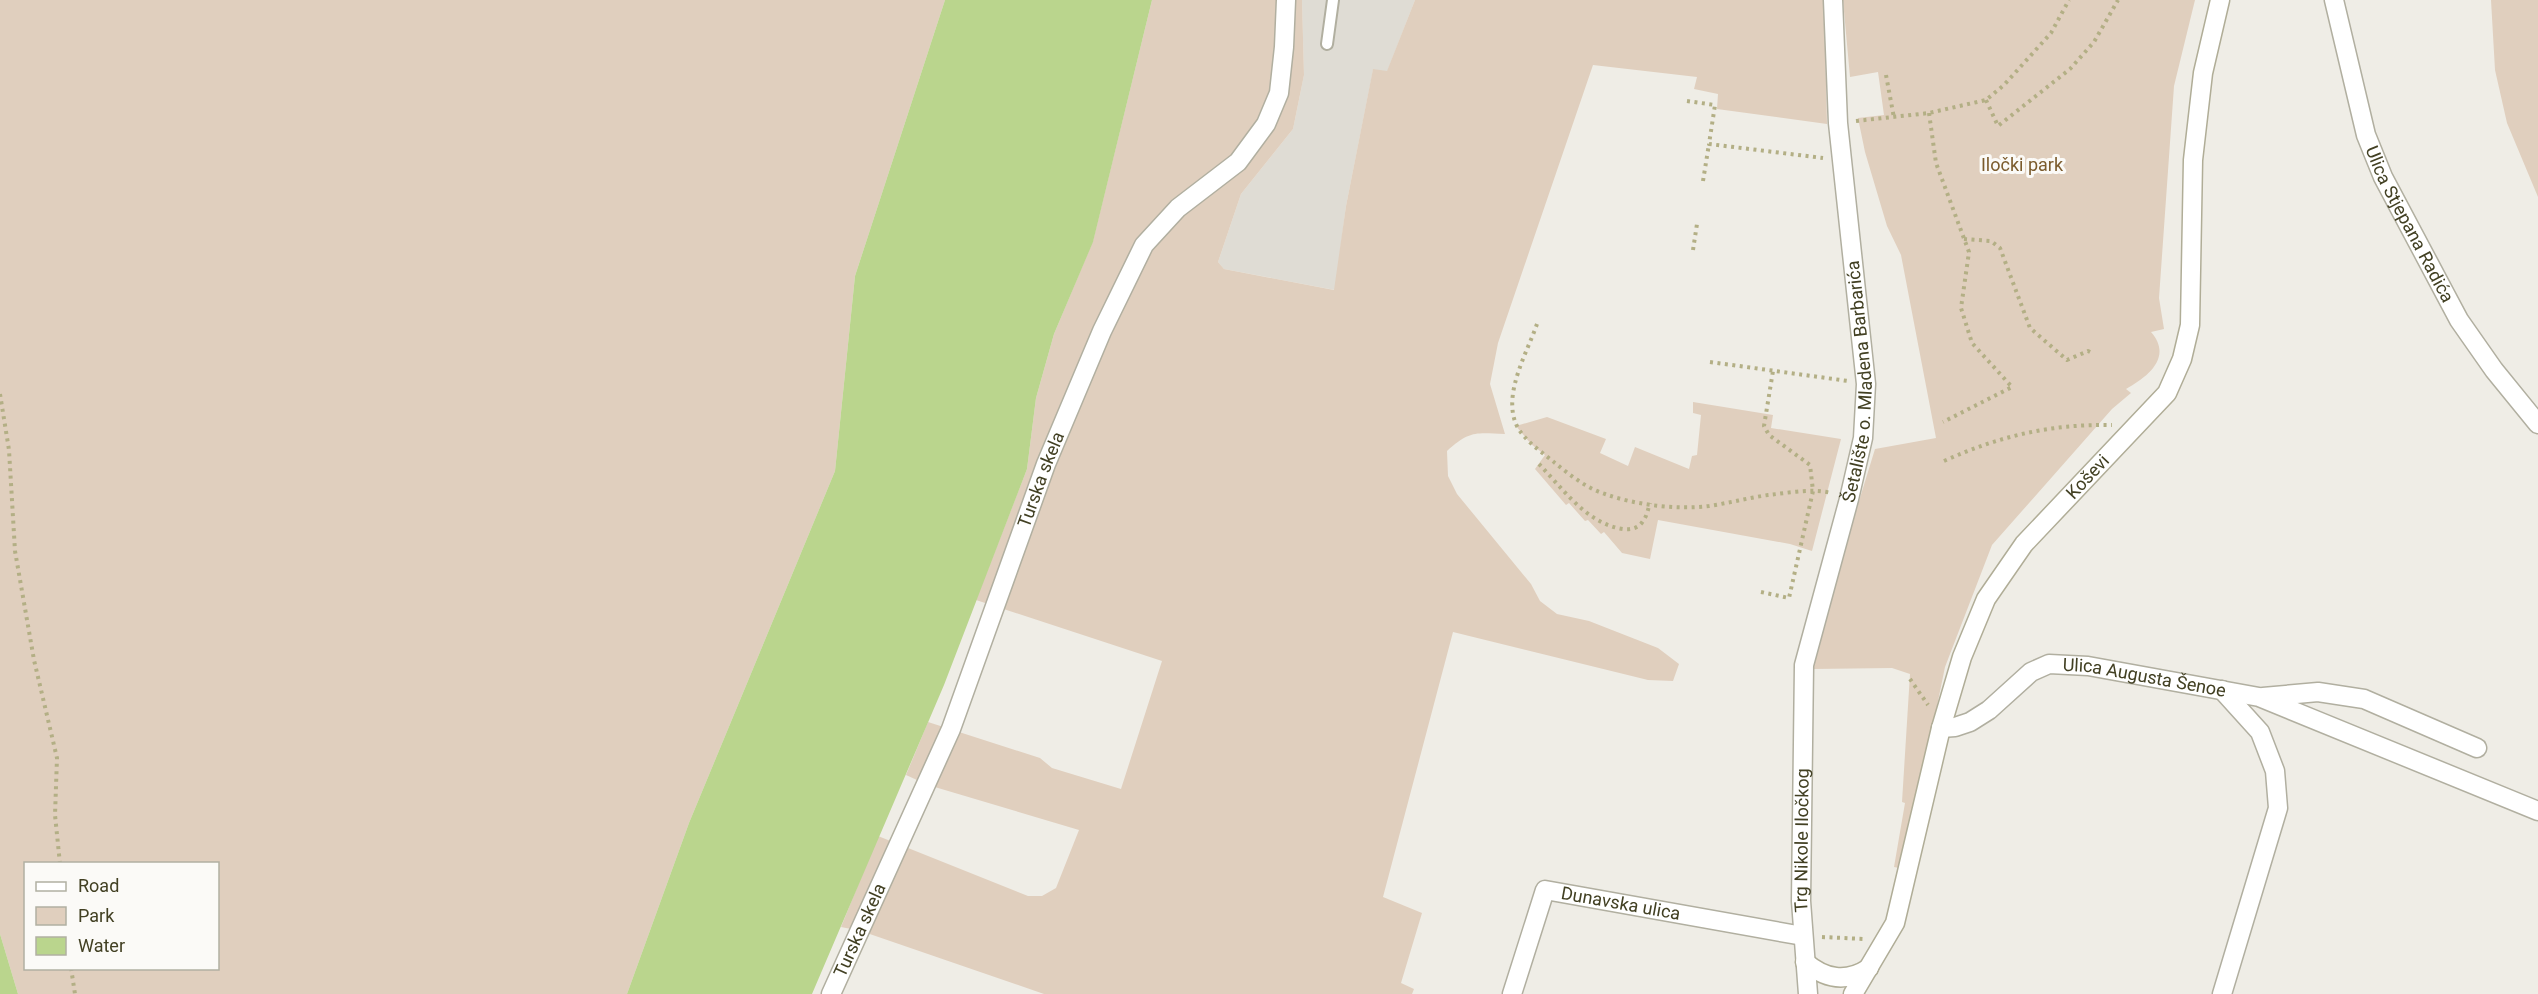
<svg xmlns="http://www.w3.org/2000/svg" width="2538" height="994" font-family="Roboto,sans-serif">
<style>
.built{fill:#dfdcd4}
.green{fill:#e0cfbe;fill-rule:evenodd}
.water{fill:#bad58d}
.lines{fill:none;stroke-linecap:round;stroke-linejoin:round}
.service-casing{stroke:#b1afa0;stroke-width:14}
.minor-casing{stroke:#b1afa0;stroke-width:21}
.tertiary-casing{stroke:#b1afa0;stroke-width:21}
.secondary-casing{stroke:#b0ad97;stroke-width:21}
.path{stroke:#b3af85;stroke-width:4;stroke-dasharray:3 4.5;stroke-linecap:butt}
.service{stroke:#fff;stroke-width:10}
.minor{stroke:#fff;stroke-width:18}
.tertiary{stroke:#fff;stroke-width:18}
.secondary{stroke:#fff;stroke-width:18}
.labels{text-anchor:middle;stroke-width:6;stroke-linejoin:round;paint-order:stroke}
.park-label{font-size:18px;fill:#7b5b2c;stroke:#fbfaf7}
.street-label{font-size:18px;fill:#424023;stroke:#fbfaf7}
</style>
<rect width="100%" height="100%" fill="#efede6"/>
<path class="built" d="M1302,0H1415L1387,72L1373,70L1346,206L1335,290L1224,269L1218,262L1241,194L1293,129L1304,75Z"/>
<path class="green" d="M0,0H945L855,276L835,471L689,823L627,994H18L0,934ZM26,864H218V968H26Z
M1152,0H1302L1304,75L1293,129L1241,194L1218,262L1224,269L1334,290L1346,206L1373,69L1387,71L1415,0H1824L1827,124L1717,109L1718,94L1694,89L1697,77L1593,65L1498,343L1490,384L1505,434C1476,433 1470,430 1447,451L1448,476L1457,494L1531,584L1540,601L1557,614L1589,621L1658,648L1679,664L1673,681L1648,680L1453,632L1383,897L1422,913L1401,983L1414,989L1412,994H1044L861,931L841,927L878,836L1028,896H1042L1056,888L1079,830L928,785L906,775L928,722L1040,758L1052,768L1121,789L1162,661L976,600L1027,469L1036,398L1054,334L1093,241Z
M1843,0H2195L2174,86L2159,298L2164,329L2151,332C2173,357 2148,377 2126,389L2131,393L2112,409L1992,545L1945,667L1924,769L1899,868L1894,867L1905,803L1902,802L1910,674L1892,668L1813,669V651L1875,449L1936,438L1901,255L1887,226L1865,152L1858,118L1884,115L1878,72L1850,77Z
M2491,0H2538V197L2507,123L2495,70Z
M1693,402L1773,415L1771,428L1841,439L1812,551L1790,544L1658,520L1650,559L1622,553L1604,532L1601,534L1588,520L1585,521L1569,503L1566,505L1535,469L1545,455L1531,444L1516,426L1547,417L1606,439L1600,453L1628,466L1635,447L1689,469L1692,456L1697,455L1701,415L1693,413Z"/>
<path class="water" d="M945,0H1152L1093,242L1054,334L1036,398L1027,469L944,685L812,994H627L689,823L835,471L855,276Z
M0,934L18,994H0Z"/>
<g class="lines">
<g class="service-casing">
<path id="service" d="M1327,44L1333,0"/>
</g>
<g class="minor-casing">
<g id="minor">
<path d="M2222,690L2260,732L2275,771L2278,808L2222,994"/>
<path d="M2263,697L2318,692L2364,699L2477,748"/>
<path id="s1" d="M1941,728L1955,727L1970,722L1989,710L2031,672L2049,664L2088,666L2259,697L2538,811"/>
<path id="s2" d="M831,994L951,729L1046,464L1102,331L1144,245L1178,208L1238,162L1266,124L1279,93L1284,47L1286,0"/>
<path id="s3" d="M1512,994L1545,890L1803,936"/>
<path id="s4" d="M1808,994L1801,901L1804,665L1849,499L1863,438L1866,384L1838,123L1833,0"/>
</g>
</g>
<g class="tertiary-casing">
<g id="tertiary">
<path id="s5" d="M2334,0L2366,135L2383,177L2459,320L2494,370L2538,424"/>
</g>
</g>
<g class="secondary-casing">
<g id="secondary">
<path d="M1805,962C1825,979 1846,983 1869,968"/>
<path id="s6" d="M1853,994L1895,923L1941,728L1962,657L1986,599L2024,544L2167,393L2182,359L2190,325L2193,160L2203,73L2220,0"/>
</g>
</g>
<path class="path" d="M1886,75L1894,118
M1986,100L1998,126L2070,69L2094,42L2118,0
M1687,101L1715,105L1709,144L1823,158
M1929,113L1936,163L1969,252L1961,308L1972,343L2012,387L1943,422
M1856,121L1929,113L1986,100L2004,85L2051,33L2069,0
M1703,181L1709,144
M1964,239L1991,241L2000,248L2030,328L2067,360L2088,351L2094,354
M1693,250L1697,224
M1537,324C1527,353 1503,393 1516,424C1523,440 1542,452 1555,463C1570,475 1586,488 1605,494C1636,505 1676,510 1709,506C1729,503 1748,498 1768,495C1788,493 1811,488 1831,493
M1710,362L1848,381
M0,394L9,450L15,551L34,660L57,758L55,815L60,864
M1944,461C2000,436 2049,424 2112,425
M1539,464C1563,489 1587,524 1623,529C1631,530 1639,528 1643,521C1647,516 1648,509 1650,503
M1761,592L1789,598L1813,491L1810,465L1769,435L1764,426L1773,371
M1910,679L1928,705
M1822,937L1865,939
M71,968L75,994"/>
<use href="#service" class="service"/>
<use href="#minor" class="minor"/>
<use href="#tertiary" class="tertiary"/>
<use href="#secondary" class="secondary"/>
</g>
<g class="labels">
<g class="park-label">
<text x="2022" y="171">Iločki park</text>
</g>
<g class="street-label">
<text dy="6" stroke="none"><textPath href="#s5" startOffset="238">Ulica Stjepana Radića</textPath></text>
<text dy="6" stroke="none"><textPath href="#s4" startOffset="620">Šetalište o. Mladena Barbarića</textPath></text>
<text dy="6" stroke="none"><textPath href="#s6" startOffset="579">Koševi</textPath></text>
<text dy="6" stroke="none"><textPath href="#s2" startOffset="556">Turska skela</textPath></text>
<text dy="6" stroke="none"><textPath href="#s1" startOffset="225">Ulica Augusta Šenoe</textPath></text>
<text dy="6" stroke="none"><textPath href="#s4" startOffset="154">Trg Nikole Iločkog</textPath></text>
<text dy="6" stroke="none"><textPath href="#s3" startOffset="186">Dunavska ulica</textPath></text>
<text dy="6" stroke="none"><textPath href="#s2" startOffset="70">Turska skela</textPath></text>
</g>
</g>
<rect x="24" y="862" width="195" height="108" fill="#fbfaf7" stroke="#b1b0a2" stroke-width="1.5"/>
<rect x="36" y="882" width="30" height="9" fill="#ffffff" stroke="#b1b0a2" stroke-width="1.5"/>
<text x="78" y="892" font-size="18" fill="#424023">Road</text>
<rect x="36" y="907" width="30" height="18" fill="#e0cfbe" stroke="#b1b0a2" stroke-width="1.5"/>
<text x="78" y="922" font-size="18" fill="#424023">Park</text>
<rect x="36" y="937" width="30" height="18" fill="#bad58d" stroke="#b1b0a2" stroke-width="1.5"/>
<text x="78" y="952" font-size="18" fill="#424023">Water</text>
</svg>
